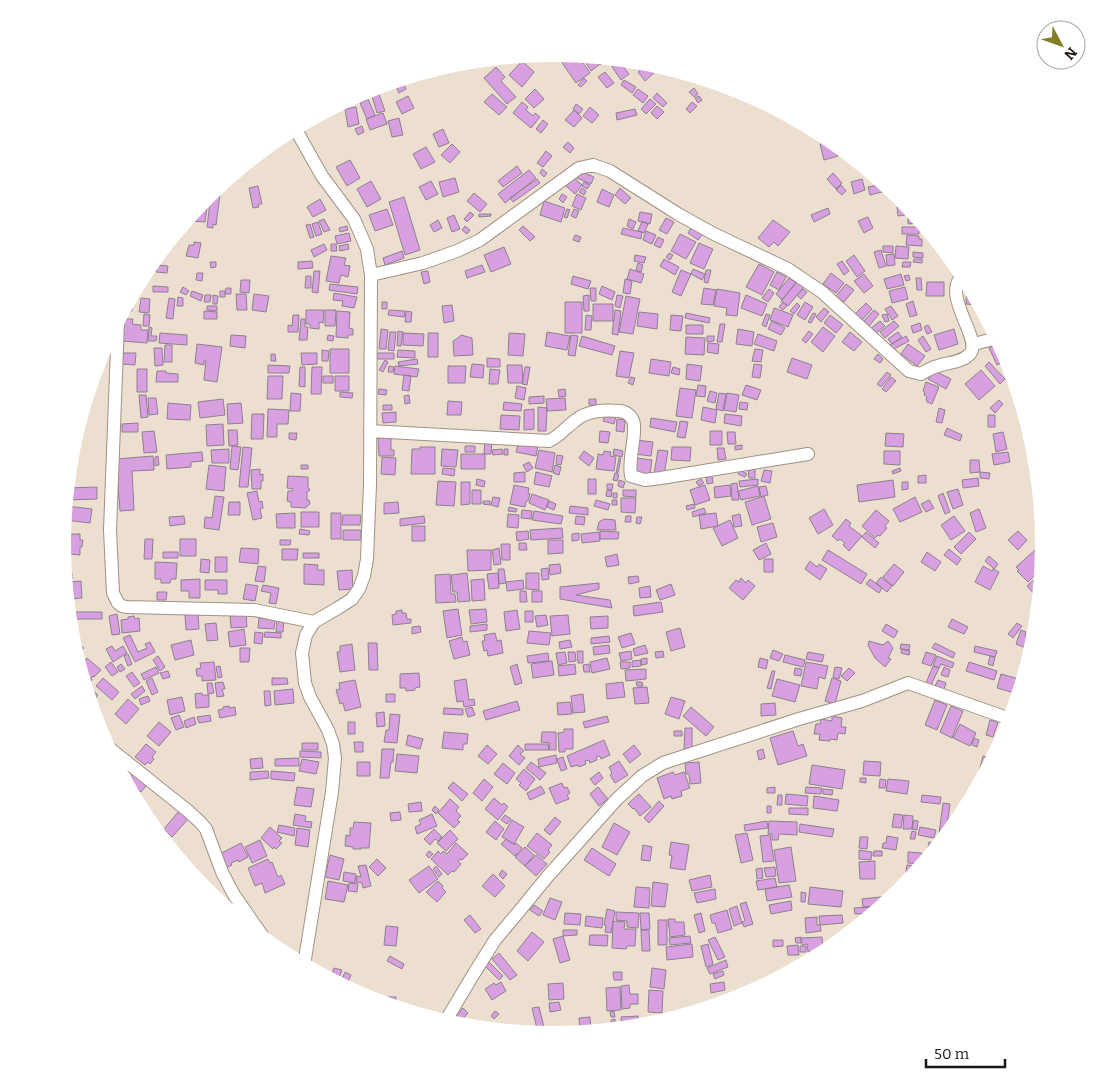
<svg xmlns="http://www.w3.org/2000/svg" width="1106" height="1089" font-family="Bitter,serif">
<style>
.building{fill:#d8a0e1;stroke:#8c808e}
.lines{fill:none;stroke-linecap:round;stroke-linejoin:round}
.minor-casing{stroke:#9f9284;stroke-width:14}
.minor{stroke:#fff;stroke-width:12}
</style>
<rect width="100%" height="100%" fill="#eddfd0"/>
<path class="building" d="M556,54L578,56L590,73L576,83Z
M585,57L593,58L599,65L591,71L583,59Z
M596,58L608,59L600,65Z
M522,61L534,72L522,87L509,75Z
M619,61L629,74L621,80L612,67Z
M647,63L655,72L645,81L638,72Z
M496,67L505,77L501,81L516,97L507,104L484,78Z
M605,72L614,83L607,88L598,77Z
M584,78L587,81L581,87L578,85Z
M402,80L406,89L399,93L394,82Z
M624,80L636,87L632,93L621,85Z
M694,88L698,94L694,97L689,92Z
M535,89L544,99L534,108L525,99Z
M638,89L648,96L643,103L633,95Z
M657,93L667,103L663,107L653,98Z
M379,94L385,111L377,113L372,96Z
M492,94L507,107L499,115L484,102Z
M408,96L414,108L402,114L396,102Z
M699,96L702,100L698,103L695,98Z
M368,99L375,115L367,119L360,103Z
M650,99L656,104L646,114L641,109Z
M522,102L528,107L526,110L533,116L535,113L540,117L531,128L513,113Z
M692,102L697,106L690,113L686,109Z
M576,104L583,109L579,114L573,109Z
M657,106L664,112L657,119L651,113Z
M356,107L359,124L348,127L345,109Z
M590,107L599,115L592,123L583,116Z
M635,109L637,115L617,120L616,113Z
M574,110L582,118L574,127L565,120Z
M383,113L387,124L370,130L366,119Z
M399,118L403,135L392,137L388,121Z
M543,120L548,124L541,133L536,129Z
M362,126L364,132L358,135L355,129Z
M443,129L449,143L439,147L433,134Z
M831,141L835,144L838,156L824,160L820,144Z
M568,142L574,148L570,153L563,147Z
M452,144L460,152L450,163L441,155Z
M426,147L435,162L421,169L413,154Z
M546,151L552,156L543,167L537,163Z
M350,160L360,178L347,186L336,167Z
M517,166L522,173L503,187L498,181Z
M542,169L547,173L544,177L540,173Z
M529,170L536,178L505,203L498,194Z
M580,171L594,177L591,184L577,178Z
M833,173L842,183L836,189L827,179Z
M573,177L582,185L575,194L565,185Z
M455,178L459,192L443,197L439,182Z
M537,179L540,183L513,202L510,198Z
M862,179L865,190L854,194L851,182Z
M371,181L381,199L367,207L357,189Z
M431,181L438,194L426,200L419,187Z
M584,182L590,185L587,189L582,186Z
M884,184L886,191L870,195L868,187Z
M841,185L846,191L842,195L836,190Z
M258,186L262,204H258L259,207L253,208L249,188Z
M582,188L586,191L584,195L579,192Z
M620,188L631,198L625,204L615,195Z
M602,189L614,195L609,207L597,202Z
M215,190H217L216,195H220L216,225L213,224V228L207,227L211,193Z
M474,193L487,204L480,212L467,201Z
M562,194L567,197L563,203L559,199Z
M577,194L586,198L581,210L572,206Z
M209,195L208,203L202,202L206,197Z
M404,197L420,250L405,255L389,202Z
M320,199L326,210L313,217L307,207Z
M544,201L565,208L561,222L540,215Z
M906,204L911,211L905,212V215L898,216L897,207H898V205Z
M198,207L207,208L205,222L192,221L194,213Z
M828,208L830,214L814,222L811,215Z
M387,209L393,225L375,231L369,215Z
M567,209L570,210L567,218L564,217Z
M574,209L579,211L576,218L571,216Z
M470,212L474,215L467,222L464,219Z
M640,212L652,214L650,224L638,221Z
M479,214H491V216L479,217Z
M454,215L460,229L452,232L447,218Z
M908,216H915L919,221L920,223L908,224Z
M868,217L873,228L864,233L858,221Z
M666,218L674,222L667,234L659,230Z
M324,219L330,230L324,232L319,221Z
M629,219L636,222L633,229L627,226Z
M438,220L442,228L434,232L430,225Z
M773,220L790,232L778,246L774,242L769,247L758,238Z
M642,221L648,224L644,233L638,231Z
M318,222L322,234L316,236L312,224Z
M310,224L314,237L310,238L306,225Z
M347,226L348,230L340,232L339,228Z
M465,226L470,230L467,234L462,230Z
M523,226L535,237L530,241L519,230Z
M692,226L703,234L698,240L688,233Z
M902,227H919V234H902Z
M623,228L642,232L641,239L621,234Z
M646,231L656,235L652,244L643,240Z
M349,233L351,241L337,244L335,236Z
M680,234L696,242L686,259L671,251Z
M575,235L581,237L579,242L573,240Z
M907,235L919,236V239H922V246L906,245Z
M658,237L664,240L660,248L654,245Z
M194,242L201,243L198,258L186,256L189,245H194Z
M699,243L713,249L704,269L690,263Z
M324,244L327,250L314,257L311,250Z
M331,244H336L337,251H331Z
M348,244L349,249L340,251L339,246Z
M883,246H893V253L883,252Z
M896,246L909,247L908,259L895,258Z
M504,247L511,264L491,272L484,255Z
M881,250L886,266L879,268L874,252Z
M402,251L404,258L385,265L383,258Z
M913,252L923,253V258L913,257Z
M669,253L673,255L670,260L666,257Z
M894,254L895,265L887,266L886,255Z
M635,255L646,257L644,263L634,261Z
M854,255L865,271L857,277L846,261Z
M331,256L346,258L344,265L350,266L348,277L341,275L339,283L326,281Z
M664,259L679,267L675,275L660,266Z
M914,259H922V263L913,262Z
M312,261L313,268L298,269V262Z
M842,261L849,271L844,275L837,264Z
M210,262H216V267L211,268Z
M903,262H911L910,267H902Z
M638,263L643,265L641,272L636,270Z
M759,264L774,272L762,295L746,287Z
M157,265L168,266L167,273L156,272Z
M482,265L485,272L467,278L465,271Z
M630,269L644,274L641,283L627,279Z
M693,269L705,274L702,280L691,274Z
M681,270L691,274L681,296L672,292Z
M706,270H711L708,283L704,282Z
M314,271H320L318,293L312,292Z
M428,271L430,282L424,284L421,272Z
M777,272L786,277L779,290L770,285Z
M197,273H203L202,281L196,280Z
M831,273L844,283L836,293L823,284Z
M864,274L873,286L864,293L854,281Z
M901,274L904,285L887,289L884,279Z
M909,275L910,280L906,281L904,276Z
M306,276H311V288H305Z
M573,276L591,281L588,289L571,284Z
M789,278L796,283L782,300L776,294Z
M916,278H921L922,290H917Z
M625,279L632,281L630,294L623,293Z
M241,280H250L249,293L240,292Z
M797,281L804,287L788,306L781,301Z
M927,282H944V296H926Z
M967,283L979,305L966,304Z
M330,284L358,287L357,294L329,290Z
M846,284L854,290L844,302L836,296Z
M153,286L168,287V292H153Z
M602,286L615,292L612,300L599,294Z
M183,287L189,291L186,295L180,292Z
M905,287L908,299L892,303L889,291Z
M226,288H231V294H225Z
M590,288H596V301H591Z
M704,288L716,290L713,305L701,304Z
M717,289L740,293L737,316L726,315L727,308L714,306Z
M769,289L774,293L768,302L762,298Z
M803,289L807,292L801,299L797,295Z
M192,291L203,295L201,301L190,296Z
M220,291H225V297H220Z
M334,293L357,297L354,308L342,306L343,301L333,300Z
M236,294H246L247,310H237Z
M254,294L269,296L266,312L252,310Z
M205,295H211L210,302H204Z
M213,295L218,296L217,304H213Z
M589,295V311H584L583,296Z
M617,295L623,296L620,308L615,306Z
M746,295L767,304L762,316L741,308Z
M626,296L640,299L633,334L619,332Z
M131,297H133L132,311H125Z
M178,297L183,298V306H177Z
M141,298L150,299L149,313L139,312Z
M169,298L175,299L173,319L166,318Z
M913,301L917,315L910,317L906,304Z
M382,302H387V309H382Z
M565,302H582V333H565Z
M783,302L787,306L783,310L779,307Z
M805,302L813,307L805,320L797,315Z
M797,303L800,306L794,314L790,311Z
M866,303L872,309L862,320L855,314Z
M593,304H613V321H593Z
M452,305L454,321L444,323L442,306Z
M207,306H217V311L207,310Z
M891,306L898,316L892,320L885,309Z
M774,308L793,315L788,327L770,320Z
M824,308L829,312L821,322L816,317Z
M306,310H324L323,323L319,322V329L310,328V324H306Z
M325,310H336L335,326H325Z
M389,310L405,311L404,317L388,315Z
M615,310L621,311L618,335L612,334Z
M874,310L879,314L869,326L864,321Z
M204,311L217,312V319H204Z
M337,311L350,312L349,328L353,329V335H348V338L336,337Z
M406,311L412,312L411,322H405Z
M639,312L658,314L657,329L637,326Z
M686,313L710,318L709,323L685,318Z
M813,313L816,314L811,323L808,322Z
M144,314L150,315L149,326H143Z
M766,314L770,315L766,327L762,325Z
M887,314L889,321L885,322L882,315Z
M293,315H299L298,332H288V325L292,326Z
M586,315L592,316L591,330H585Z
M671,315L683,316L681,331L670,330Z
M830,315L843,325L836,333L824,323Z
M124,319H133L132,324L141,325V330H148L147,343L122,341Z
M301,319H305V327H308L307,340H299Z
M772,321L785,328L781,335L768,329Z
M880,321L885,326L875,334L870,329Z
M894,321L899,326L885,338L880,332Z
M920,323L922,330L913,333L911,326Z
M720,324H725L722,342H717Z
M686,325H703V334H686Z
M928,325L932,332L927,334L924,327Z
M149,327L152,328L151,336H157L156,341H148Z
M823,327L835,336L823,352L811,342Z
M381,329L388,330L386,349H379Z
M738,329L754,332L752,346L736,344Z
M954,329L958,344L939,350L934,335Z
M398,331L403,332L401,346H397Z
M809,331L813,334L806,343L802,340Z
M390,332H396L394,351L388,350Z
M547,332L570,336L567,350L545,346Z
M850,332L862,342L854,351L842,342Z
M898,332L902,337L892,344L888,339Z
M160,333L187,335V345L159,343Z
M403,333L424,334L423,346L403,345Z
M428,333H438V357H428Z
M509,333L525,334L523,356L508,355Z
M758,334L777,341L774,351L754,344Z
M231,335L246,336L245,348L230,346Z
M328,335L334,336L333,341L327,340Z
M461,335L472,338L473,355L454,356L453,341L458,338Z
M571,335L578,336L575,356L568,355Z
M582,336L615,346L612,355L579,346Z
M707,336H714V341L707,342Z
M906,336L909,341L892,350L890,345Z
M923,336L931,349L926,352L918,340Z
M686,337L705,338L704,355L685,354Z
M708,343L719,344L718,354L707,352Z
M197,344L222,347L217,382L204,380L206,361H204V365L195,363Z
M908,344L925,356L917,366L901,354Z
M997,344L1005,361L997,365L989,348Z
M165,345H172V362H164Z
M154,348H162L163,365L155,366Z
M330,349H349V373H330Z
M755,349L763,350L761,362L752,361Z
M322,350L329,351L328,361H322Z
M398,350L415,351V358L397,357Z
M620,351L634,353L629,378L616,376Z
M123,353H136L135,365L122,364Z
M301,353H317V364L302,365Z
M377,353H394V359H377Z
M271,354H275L276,361H271Z
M878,354L883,359L880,363L874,359Z
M487,358L500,359V367H487Z
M792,358L812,365L807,379L787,372Z
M417,359L418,364L399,366L398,362Z
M651,359L671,362L669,376L649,373Z
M385,360L388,362L383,372L379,370Z
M989,362L1005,379L1000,384L985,366Z
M472,364L484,365L483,378L470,377Z
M687,364L702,366L700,381L686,379Z
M754,364L762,365L760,378L752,377Z
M268,365L290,366L289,373H268Z
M507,365H522L523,383H508Z
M389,366L394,367L393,372H388Z
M395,366L419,369L417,377L394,374Z
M448,366H466L465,383H448Z
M300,367H305V387L299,386Z
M312,367H322L321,394H311Z
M525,367H530L527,385L522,384Z
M673,367L680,369L679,375L671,373Z
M96,368H98L95,384L91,383Z
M137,369H147V392H137Z
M490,369L500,370L498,384H489Z
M933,370L951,379L946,389L928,379Z
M981,370L995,386L979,400L965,384Z
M157,371H166V373L178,374V382H156Z
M887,372L891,375L881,387L877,384Z
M404,375L411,376L409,391L402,390Z
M268,376H283L282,399H267Z
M323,376H333V383H323Z
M335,376H349V391H335Z
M631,377L635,378L633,385L628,383Z
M891,377L896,381L886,392L882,389Z
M926,382L939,387L932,404L927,402V400H926L927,397L924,395L925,392L923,391Z
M698,385L706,386L705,397L696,396Z
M746,385L761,390L757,400L742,395Z
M517,386L526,388L524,400L515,398Z
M680,388L696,390L692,418L676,416Z
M379,389L387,390L386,395L378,394Z
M565,389L566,396L559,397L558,390Z
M710,391L717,393L715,403L707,401Z
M340,392L353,393L352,398L340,397Z
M291,393L301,394L300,411H290Z
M719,393L726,394L723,411L716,409Z
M727,393L739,395L736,412L724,410Z
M139,395H146L148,417L141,418Z
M409,395L410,403L405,404L404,396Z
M544,396V403L529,404V397Z
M148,398H156L158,414L149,415Z
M565,398L566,410L547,411L546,399Z
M223,399L225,415L200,418L198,402Z
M589,399H596V405H589Z
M999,400L1003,404L995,413L990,408Z
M448,401L462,402L461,415H447Z
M504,402L522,404L521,411L503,410Z
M740,402L748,403L747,410L739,409Z
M168,403L191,405L190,420L167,419Z
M241,403L243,423L228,424L227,404Z
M383,405H392V410H383Z
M538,407L547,408L546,431H538Z
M703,407L717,410L715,423L701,420Z
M939,408L945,410L942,423L936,422Z
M268,409L289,410L288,424H277V437H267Z
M534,409V429L524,430V410Z
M396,412V422L383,423L382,413Z
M252,414H264L263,439H251Z
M605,414L616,416L614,424L603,421Z
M725,414L742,416L741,426L724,423Z
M501,415L520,416L519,430L500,429Z
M988,415H995V427H988Z
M651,418L677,422L675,432L650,427Z
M617,419L625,420L624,432L616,431Z
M680,421L688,422L685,438L677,437Z
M138,423V432H122V424Z
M223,424L224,445L207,446L206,425Z
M947,428L962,435L960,441L944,435Z
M228,430H237L238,445L229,446Z
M154,431L157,452L144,453L142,432Z
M600,431L610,432L608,443L599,442Z
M710,431H722V445H710Z
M727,432H735L736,444H728Z
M1003,432L1007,449L996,452L993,434Z
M289,433H297L296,440L289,439Z
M886,433L904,434L903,447L885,446Z
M391,437V450H394V456H379L378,438Z
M485,439L492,440L491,454H484Z
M636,440L653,442L651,456L634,454Z
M519,441L538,445L536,456L516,452Z
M742,445V449L735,450V446Z
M232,446L241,447L238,470L230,469Z
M465,446H475V452H465Z
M243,447L252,448L248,487H239Z
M420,447H435V474H411L412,449H420Z
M672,447H691L690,461L671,460Z
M717,448H724L726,459L718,460Z
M229,449V463H212L211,450Z
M442,449L458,450L456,467L441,466Z
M502,449L503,454L493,455L492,450Z
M504,449H508V455H504Z
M614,449L623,451L622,457L613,455Z
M539,450L555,453L552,472L535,468Z
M658,450L668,451L664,475L654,474Z
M584,451L594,458L589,466L579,458Z
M604,451L611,452L610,456L616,457L614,471L596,469L598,454L603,455Z
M884,451H900V465L884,464Z
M202,452L203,461L191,462V467L167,469L166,455Z
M1008,452L1010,462L994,465L992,454Z
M461,454H485V469H461Z
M557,455L563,456L561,465L556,464Z
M153,456L154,470L132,471L134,510L120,511L116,459Z
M158,456L159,465L155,466V457Z
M382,457L396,458L395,475L381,474Z
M619,458H621L618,473H616Z
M636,458L652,460L650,474L635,473Z
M970,460H979L980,472L970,473Z
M529,462L533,468L527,472L523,465Z
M209,465L226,467L224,491L206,489Z
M301,465H308V469H301Z
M555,465L561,467L559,475L553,473Z
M443,468L455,469L454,476L442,474Z
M755,468V478H749L748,469Z
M900,468L901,471L893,474L892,471Z
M260,469V475L263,474V481H261V489H252L251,470Z
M740,470L747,474L745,477L738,474Z
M764,470L772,471L770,483L761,481Z
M525,472V482H514V473Z
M536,472L552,476L549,487L534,484Z
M980,472L990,473L989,479L980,478Z
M615,473L619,475L617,481L613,480Z
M926,475V483H918V476Z
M288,476L308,477V487L310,490L307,492V500H309L310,504L307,506L306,508L291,507V502L287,501L288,491H293V489L287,488Z
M712,476L713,483L707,484L706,477Z
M978,478L979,486L963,488L962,480Z
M477,479L485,481L484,487L476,485Z
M588,479H596V494H588Z
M701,479L704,483L699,486L696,482Z
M758,479V485L740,487L739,481Z
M619,480L625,482L623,488L618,486Z
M893,480L895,497L859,502L857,485Z
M438,481L456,482L454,506L436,505Z
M461,482H470V504L461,505Z
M902,482H908V489L902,490Z
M737,483L739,500H732L731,484Z
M607,484H613L612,490L607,489Z
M514,485L529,488L528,493L530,494L528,501H526L525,507L510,504Z
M705,485L710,500L695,505L690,490Z
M730,485L731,496L715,498L714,487Z
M758,486L760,496L741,500L738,491Z
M766,486L768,495L761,497L759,487Z
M97,487V499L67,500L68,488Z
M958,489L963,505L953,509L947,492Z
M472,490H481V504H472Z
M607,490L612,491L611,497L606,496Z
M623,490H636V497L623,496Z
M257,491L259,502L262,501L263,508L260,509L262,518L253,520L247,493Z
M613,493H617V498H613Z
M943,493L950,512L945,514L938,496Z
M532,494L549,500L545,510L529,503Z
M215,496L224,497L219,530L204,528L205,517L212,518Z
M764,496L771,519L752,525L745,502Z
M493,497L500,498L498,507L491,505Z
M915,497L922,512L900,522L893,509Z
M621,498H636L635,513L621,512Z
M596,500L610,504L608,510L594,506Z
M612,500H617V505H612Z
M929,500L934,508L926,512L921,504Z
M483,501H490V505L483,504Z
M549,501L556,504L554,510L547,507Z
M229,502H240V515H228Z
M398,502L399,513L384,514V503Z
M694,504L695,508L687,510L686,506Z
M66,506L92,509L90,523L65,520Z
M570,506L588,508V515L569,513Z
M509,507L517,509L516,512L508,511Z
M704,508L706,513L693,517L692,512Z
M824,509L833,525L818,534L809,518Z
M979,509L986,528L976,532L970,513Z
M522,510L532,511L531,519L521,518Z
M876,510L889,521L885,526L887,528L880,536L878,535L875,538L862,526Z
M534,511L563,516L561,524L532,520Z
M301,512H319V527H301Z
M295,513V528H277L276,514Z
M331,513H341V539H331Z
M716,513L718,526L701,529L699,515Z
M508,514L519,515L518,528L507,527Z
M740,514L742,526L734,527L732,516Z
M343,515H361L360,525H342Z
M184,516L185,524L170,526L169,517Z
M424,516L425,523L400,526V519Z
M576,516L585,517L584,525L575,524Z
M626,516H631V522H625Z
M954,516L965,531L951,540L941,525Z
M637,517H642L640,524L636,523Z
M604,519L615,520L616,530H597L599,522Z
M846,519L851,523L849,526L862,536L849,551L843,545L845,543L840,539L838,541L832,536Z
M730,520L738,538L722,546L713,528Z
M773,523L777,537L761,542L757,527Z
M412,526H425V541H412Z
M562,528L563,538L531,540L530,530Z
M300,529L310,531L309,535L299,534Z
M343,530H361V540H343Z
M528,531L529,539L517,541L516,532Z
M600,531L619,532L618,539H600Z
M1018,531L1027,540L1018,550L1008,540Z
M599,532L600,541L582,543L581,534Z
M866,532L879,543L875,548L862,537Z
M969,532L976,539L961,554L954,547Z
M579,533V540L572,541V534Z
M70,534H80V540H83L82,547H80V555L70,554Z
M145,539H153L152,559H144Z
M180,539H196V556H180Z
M280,540H291L290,545H280Z
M548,540H563V553L548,554Z
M519,543H526L527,550H519Z
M766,543L771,554L759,560L753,550Z
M501,544H510V560H502Z
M241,548L259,549L258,564L239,562Z
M499,548L501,564L494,565L492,550Z
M282,549H298L297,560H282Z
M949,549L961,559L957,565L944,555Z
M467,550H491V570L468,571Z
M828,550L867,574L861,584L822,560Z
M1035,550L1042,558L1041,560L1042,561V566L1034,574L1035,575L1028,582L1017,571L1019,570L1016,567Z
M163,552H178V558H163Z
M927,552L941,562L935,571L921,562Z
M303,553H319V558H303Z
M617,554L619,565L607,567L605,557Z
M989,556L998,564L994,569L985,561Z
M215,557H227V572H215Z
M201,559L210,560L209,573L200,572Z
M764,559H773V572H764Z
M810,561L817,567L819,564L827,569L820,580L805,569Z
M155,562L177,563L176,579H171L170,583H161V579H155Z
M304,564L318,565L317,570H324V585L304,584Z
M560,564L561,573L550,575L549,565Z
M894,564L904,572L893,586L883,577Z
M258,566L266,567L264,582L255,581Z
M983,566L992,571L993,569L999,572L990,590L975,582Z
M548,568L549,579L542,580L541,569Z
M498,569H504L506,583L499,584Z
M352,570L353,589L339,590L337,571Z
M65,573H72V579H66Z
M467,573L470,601L458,602L457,592H453L451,575Z
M498,573L499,588L489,589L487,574Z
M526,573H539V590L526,589Z
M1041,573L1039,591L1035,595L1027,586Z
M450,574L451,594H455L456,602L436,603L435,575Z
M638,576L639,582L629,584L628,577Z
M881,577L892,586L887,592L876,583Z
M741,578L746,583L748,580L755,586L743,600L729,588L736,580L739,582Z
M200,579V598H189V591H181V580Z
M484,579L485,600L472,601L471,580Z
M870,579L882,588L879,593L866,584Z
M205,580H227V594H218V590H205Z
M523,580L524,589L507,591L506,582Z
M81,581L82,598L70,599L68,582Z
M599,583V589L576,595L610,600L612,608L560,599V587Z
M246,584L258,586L255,601L243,599Z
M671,584L675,595L660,600L656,590Z
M263,585L279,588L276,604L269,603L271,593L261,591Z
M650,586L651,597L640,598L639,588Z
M520,591H526L527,602H520Z
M532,591H542V602H532Z
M157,592H167L166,600H157Z
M661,602L663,612L634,616L633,606Z
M458,609L462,635L447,638L443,611Z
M486,609L487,622L471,624L469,610Z
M402,610V613H406L407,619H411V623L393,625L392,615L396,614V611Z
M517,610L520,629L506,631L504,612Z
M525,611H533V622H525Z
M70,612H102V619H70Z
M117,614L120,634L112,635L109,616Z
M198,614L199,629L186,630L185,615Z
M246,614L247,627L231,628L230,616Z
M546,615L548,625L537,627L535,616Z
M568,615L570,634L552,636L550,616Z
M134,616L135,619L139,618L140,631L122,633L121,620L128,619V617Z
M608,616V628L591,629L590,617Z
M277,617H284L283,632H276Z
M259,618L275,620L274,629L258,628Z
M952,619L968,627L964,634L948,627Z
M216,623L218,640L207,641L205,624Z
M1017,623L1022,626L1013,638L1008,634Z
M487,624V630L470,632V626Z
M886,624L898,631L894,638L882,631Z
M420,626L421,632L412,634V627Z
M680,628L685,647L671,651L666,632Z
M244,629L246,645L230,647L228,632Z
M1021,630L1026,632L1025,636L1034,639L1031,650L1016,644Z
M529,631L551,633L549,645L527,643Z
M255,632L263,633L262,644L254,643Z
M265,632L281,633V638L264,637Z
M495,633L497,641L501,640L503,653L488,656L487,650L484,651L482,641H485L484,635Z
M631,633L635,644L622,648L618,637Z
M130,635L138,652L147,648L145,644L150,642L155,652L135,662L123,638Z
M609,636L610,642L591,644V638Z
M462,637L463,642L467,641L470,655L454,659L449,641Z
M74,638L84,648L80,651L82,653L77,658L72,640Z
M191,640L194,655L175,660L171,645Z
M570,640L572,647L560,649L559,642Z
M869,641L883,645L888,641L893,648L888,658L891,659L885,667L875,658L868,645Z
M368,643H377L378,670H369Z
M935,643L955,653L953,658L932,648Z
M352,644L355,670L340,672L337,652H340V646Z
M901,644L910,645L909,650L900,649Z
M609,645L610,653L594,655L593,647Z
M645,645L648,653L635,656L633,649Z
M112,646L115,651L123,646L127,653L113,662L106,649Z
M975,646L997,651L995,657L974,652Z
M240,648H250L249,662H240Z
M902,649L910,651L909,655L901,653Z
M773,650L783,654L779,661L770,658Z
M577,651H583V663H578Z
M631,651L632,659L621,661L619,653Z
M663,651L664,657L656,658L655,652Z
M565,652L567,663L558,665L556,653Z
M568,652H575L576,661L569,662Z
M808,652L824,655L822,662L806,659Z
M926,652L936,655L931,666L922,663Z
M548,653L549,661L528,663L527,656Z
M128,654L132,664L128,666L124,656Z
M785,655L805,660L803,667L783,662Z
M158,656L165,667L160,671L153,660Z
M937,656L954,663L952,668L941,664L939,668L933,665Z
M990,656L995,657L993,666L988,664Z
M87,658L101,670L94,677L93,676L91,678L92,680L86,686L80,666Z
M607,658L610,669L592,673L590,662Z
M647,658V664L641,665V659Z
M760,658L768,660L766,669L758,667Z
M641,660V666L632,667V661Z
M552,661L554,675L533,678L531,664Z
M111,662L118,672L112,676L105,667Z
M214,662L216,680L202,681V676H197L196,669L201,668L200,663Z
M620,662H630V668L621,669Z
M806,662L828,666L825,679L819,677L817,689L801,686Z
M969,662L997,671L994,680L966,671Z
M121,664L125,669L120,672L117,667Z
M517,664L522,683L515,685L510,667Z
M575,664L576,674L559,676L558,666Z
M589,664L590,672H584L583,665Z
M220,666L222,677L218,678L216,667Z
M933,666L939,668L931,685L926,683Z
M156,667L159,673L144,680L141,674Z
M835,667L842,668L839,679L833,677Z
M944,667L950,670L948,677L941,675Z
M795,668L802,669L801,676L794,675Z
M849,668L855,673L847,681L841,676Z
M646,669V679L626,681L625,670Z
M168,671L170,677L163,679L160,673Z
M772,671H775L771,689L767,688Z
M132,672L140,683L134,687L126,676Z
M419,673L420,687L415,688V690L406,691V688H400V674Z
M1001,674L1022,680L1018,694L997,688Z
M103,678L119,692L112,700L96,686Z
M152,678L158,692L152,695L146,681Z
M272,678H287L288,684L272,685Z
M832,678L841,681L835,704L825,701Z
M466,679L469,700L474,699L475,705L464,707L463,701L457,702L454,681Z
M777,679L800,685L795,702L772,696Z
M355,680L361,707L345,711L343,703L340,704L336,690L340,689L339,683Z
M938,680L946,683L944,689L935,686Z
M223,682L225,689H222L224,696L217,697L215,683Z
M623,682L625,697L607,699L606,684Z
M636,682H642L643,686H637Z
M207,683H212L214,693L208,694Z
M142,686L145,691L135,699L131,694Z
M647,687L649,703L635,704L633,688Z
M91,689L98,695L91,704L88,693Z
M293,689L294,703L275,705L274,691Z
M264,691H270L271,705L265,706Z
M202,693V695H209V707L196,708L195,694Z
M386,694H395V702H386Z
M583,694L585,712L573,713L571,696Z
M148,696L150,701L141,705L139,699Z
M182,697L185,711L170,715L167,700Z
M671,697L685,701L679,719L665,714Z
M128,699L139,709L126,724L115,714Z
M935,700L947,705L937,730L925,725Z
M517,701L520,710L486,720L483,711Z
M570,702L572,714L558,715L557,703Z
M775,703L776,715L761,716V704Z
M229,706V708L235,707L236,715L220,718L218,710L223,709V707Z
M951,706L963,711L952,738L940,732Z
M472,707L475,715L468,717L465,709Z
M691,707L714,727L706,736L683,716Z
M444,708L463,709V715L443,714Z
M384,712L385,726L377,727L376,713Z
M390,714L400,715L397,743L384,742L386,730H389Z
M179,715L184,727L176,730L171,718Z
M210,715L211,721L199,723L197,717Z
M607,716L609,722L585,728L583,722Z
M832,716L842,718L841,727H846L845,734L838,733L837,740L830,739V741L819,740L820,734H814L816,724H820L821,719L832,721Z
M194,717L196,724L186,728L184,721Z
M990,720L998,722L993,737L986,735Z
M159,722L171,732L159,746L147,736Z
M348,722H355V734H348Z
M960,724L976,733L970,746L953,738Z
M685,728H692V749L684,750Z
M564,729H573V749H565V752H559L558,733L564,732Z
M674,731H682V736H674Z
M793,731L798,746L803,744L807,756L778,765L770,738Z
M444,732L468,734L467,744H463V750L442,748Z
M542,732H556V750H549L550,743L541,742Z
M408,735L423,739L420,749L406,745Z
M974,738L979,740L977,747L972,745Z
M604,740L610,755L601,759L600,756L596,757L597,760L590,763L589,760L585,761L586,764L579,767L578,765L571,767L567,756Z
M354,742H363V752H355Z
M302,743H318V750H302Z
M146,744L156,752L152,757L154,759L150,764L148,762L145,765L135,757Z
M525,744H548L549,750H525Z
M487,745L497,754L488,764L478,756Z
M518,745L524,751L520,754L525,758L519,765L509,756Z
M634,745L641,754L630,763L623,754Z
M382,749H394L393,762H391L389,778H380Z
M763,749L765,758L759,760L757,751Z
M300,751L321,752V758L300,757Z
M397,754L419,756L417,773L395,771Z
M556,755L557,763L539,767L538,759Z
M983,756L991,758L990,763L980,781L977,780Z
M563,757L567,769L561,771L557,759Z
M262,758L263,768L251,769L250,759Z
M299,758V766H275V759Z
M302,759L319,762L316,774L299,771Z
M619,761L628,775L615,783L610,775L612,773L609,767Z
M864,761L881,762L880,776L863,775Z
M357,762H370V776H357Z
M531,762L546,773L540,780L526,768Z
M699,762L701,783L690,784L689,774H686L685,763Z
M503,763L515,773L507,784L494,774Z
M812,765L845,770L842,789L809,784Z
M524,769L535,779L526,791L519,785L521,783L516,779Z
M135,771L149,782L141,792L127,781Z
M268,771L269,778L250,780V772Z
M271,771L295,773L294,781L271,779Z
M599,772L603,778L595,785L590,779Z
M673,772L675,775L684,772L690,788L681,791L682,796L672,799L671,796L664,799L657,778Z
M860,778H866V783L860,782Z
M484,779L493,787L482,801L473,793Z
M880,779L886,780L885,788H879Z
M888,779L909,781L907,794L886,791Z
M453,782L468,794L462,801L448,788Z
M562,783L564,788L567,787L570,793L567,795L569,799L556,804L549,788Z
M541,786L545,793L530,800L527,793Z
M297,787L314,789L311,807L294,805Z
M598,787L608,799L599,806L590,794Z
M775,787V793H767V788Z
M806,787L822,788L821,794L805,793Z
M823,789L833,790L832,795L823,794Z
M639,794L651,807L640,816L634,808L633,809L628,804Z
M786,794L808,796L807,806L785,804Z
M778,795H782V805H777Z
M922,795L941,797L940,804L921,802Z
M814,796L839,800L837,811L813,808Z
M494,798L502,805L504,803L508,807L498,820L485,809Z
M450,799L459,807L456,811L461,816L457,820L460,822L454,828L438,813Z
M659,801L664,806L649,823L644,818Z
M421,802L422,811L409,812L408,804Z
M943,803L950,804L946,834L939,833Z
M435,806L439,810L436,814L432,810Z
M767,806H771V813H767Z
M789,808H808V815L789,814Z
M179,811L188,819L172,837L164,829Z
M400,812L401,820L391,821L390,813Z
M295,814L306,816L305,821L312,822L311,828L293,825Z
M432,814L437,826L417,834L415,827L421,824L419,820Z
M894,814L903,815L901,828L892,827Z
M505,815L511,819L507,824L501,820Z
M904,815L913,816L912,829H903Z
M555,817L561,822L550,835L544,830Z
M512,820L524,827L514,844L502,837Z
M914,820L918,821L917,830L912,829Z
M495,821L504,829L496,840L486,832Z
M767,821L768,828L745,831L744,825Z
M769,821L797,822V835L779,834L778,840H772V834H768Z
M354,822L371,823L369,848H361V849H353V847L345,846L346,835L350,836V828H353Z
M614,823L630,832L617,855L602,847Z
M800,824L834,829L832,837L799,832Z
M279,825L295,828L294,836L277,832Z
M270,827L282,838L279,841L282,843L276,849L274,847L273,849L261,838Z
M920,827L936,830L934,838L918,835Z
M297,828L310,830L308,847L295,845Z
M434,829L442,837L438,841L435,839L430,845L424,839Z
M450,830L458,839L446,851L437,843Z
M912,831L916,832L915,839H910Z
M537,833L552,845L548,850L550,852L544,859L527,846Z
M747,833L753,860L741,863L735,835Z
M770,835L774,861L763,862L760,836Z
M887,836L898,838L896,850L882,848L883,843H886Z
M860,837H868L867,849L859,848Z
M506,839L515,845L516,843L522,848L515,856L501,844Z
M260,840L267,856L252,863L245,847Z
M671,842L689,845L685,870L670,868L672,856L669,855Z
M929,842L939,844L927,858H926Z
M241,843L248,857L239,862L238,860L231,863L232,865L224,869L218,855Z
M456,843L468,854L462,860L460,859L458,861L461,864L454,872L452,871L448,875L431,859L438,851L441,854L443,851L447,854Z
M643,845L652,847L650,861L641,860Z
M525,847L534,855L525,866L515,857Z
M791,847L796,881L779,883L774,850Z
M592,848L616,864L609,876L584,860Z
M859,850L872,852L871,860L859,859Z
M429,851L433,854L429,858L426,855Z
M874,851H882V856H873Z
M908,852L922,853L921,864L908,863Z
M330,855L344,859L339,880L325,877Z
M536,855L547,864L536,876L525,866Z
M268,859L270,863L272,862L278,877L281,875L285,884L265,893L262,883L255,886L248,868Z
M377,859L386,868L378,876L369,867Z
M875,861V879H860L859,862Z
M366,865L371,886L363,888L362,883L356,882L357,876L361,877L358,866Z
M907,865L918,866L917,870L910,879L905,878Z
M429,866L438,879L419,893L409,880Z
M436,866L442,874L439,877L433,869Z
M775,867L776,876L766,877L764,868Z
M762,868L763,878L757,879L756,869Z
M502,870L507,874L503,879L499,875Z
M344,872L356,874L355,883L343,881Z
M493,874L505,886L495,897L482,886Z
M710,875L712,887L692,891L689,880Z
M775,878L777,887L758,890L756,881Z
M328,881L348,885L344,902L325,899Z
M438,881L443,886L442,888L446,892L437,902L426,892Z
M653,882L668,884L665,907L651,906Z
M349,883L358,884L357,892L348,891Z
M789,885L792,897L767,901L765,889Z
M636,887L650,888L649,908L634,907Z
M810,887L843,891L841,907L808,904Z
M715,889L716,899L697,903L694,893Z
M801,892L806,893L805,902H801Z
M889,896V901L883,905L863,907L862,899Z
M550,898L562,902L555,920L543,915Z
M791,901L792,910L771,914L769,905Z
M746,902L753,924L744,927L742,922L745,921L740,904Z
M534,905L543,911L539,916L530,910Z
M737,906L742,923L734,926L729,909Z
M874,907V913L855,914L854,908Z
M607,909L615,911L611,933L605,932L606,925H604Z
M727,910L732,929L718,933L715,923H712L710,915Z
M616,912L639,913L638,928L627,927V921L616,920Z
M565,913L581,914L580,925L564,924Z
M640,913H649L650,929L641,930Z
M701,913L705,931L699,933L694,915Z
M863,914H872L863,922Z
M470,915L481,929L475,933L464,920Z
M842,915L843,923L820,925L819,916Z
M586,916L603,918L602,928L585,926Z
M817,917V925H820L821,931L806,933L805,918Z
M668,919H675V922H684L685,935L670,937Z
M658,920H667V945H658Z
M613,921L625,922L624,929H636L635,946H627L626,949L612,948Z
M386,926L398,927L396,946L384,945Z
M563,930H577V935L563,936Z
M641,930H649L650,951H642Z
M532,932L544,942L528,961L517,951Z
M590,935H608L607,946L589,945Z
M563,936L570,960L560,963L553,939Z
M690,936L691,943L670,945L669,938Z
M715,937L725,957L718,960L708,940Z
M801,937V943H796L795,938Z
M822,937L823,951L808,952L807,944L802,945L801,938Z
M773,940H783V946L773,947Z
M692,944L693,957L667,960L666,947Z
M708,944L713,964L706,967L701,946Z
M798,945L799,955H788L787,946Z
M800,946H806V952H800Z
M499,953L517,975L510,980L492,959Z
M390,956L404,964L402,969L387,961Z
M726,960L728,967L710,974L707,968Z
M489,962L503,976L499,980L485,966Z
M334,968L342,970L337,983L330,979Z
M652,968L666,970L664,989L650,987Z
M723,971L724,975L715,979L713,974Z
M345,972L351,975L348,982L342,979Z
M613,972H622V980H614Z
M501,982L506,991L492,1000L485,989L494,983L496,985Z
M724,982L725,990L711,993L710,984Z
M563,983L564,999L549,1000L548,984Z
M629,985L630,994H638V1004H630V1008L622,1009L621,986Z
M620,987L621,1010L607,1011L606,988Z
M649,990L663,991L662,1013L648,1012Z
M388,997H396L395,1007L387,1005Z
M559,1002L561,1010L550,1012L549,1003Z
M539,1007L545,1031L538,1033L532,1008Z
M463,1008L468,1013L461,1021L456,1016Z
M495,1011L499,1014L494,1019L491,1016Z
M614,1011L615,1017H611L610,1012Z
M638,1016V1027L622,1028L621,1017Z
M590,1017L591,1031L580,1033L579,1018Z
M615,1019V1029H612L611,1020Z"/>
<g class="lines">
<g class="minor-casing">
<path id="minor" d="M296,128L300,137L322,176L354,219L367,249L371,275L370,484L367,559L364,576L359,589L352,599L338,608L314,622L306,635L302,653L305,683L310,697L328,730L333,744L335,758L332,792L304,965
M371,275L423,263L457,251L480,240L579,168L593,165L610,171L678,214L714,234L788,269L822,292L909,371L921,374C926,371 932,367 938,366C949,362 961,363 970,354C983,339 940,295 963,275
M118,322L110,530L113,593L118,603L122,606L126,607L254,610L314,622
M974,344L997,338
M370,431L549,441C560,436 566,427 576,420C588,410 605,410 620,411C628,412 634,418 634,426C635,442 628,461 631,476L645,480L661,478L808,454
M108,747L188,811L200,822L206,829L222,872L234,895L266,941
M445,1022L473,975L495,940L516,915L548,876L617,799L642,776L663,763L799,719L862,701L908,683L1010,719"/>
</g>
<use href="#minor" class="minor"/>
</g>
<path d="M0 0H1106V1089H0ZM71 544a482 482 0 1 1 964 0a482 482 0 1 1-964 0Z" fill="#fff" fill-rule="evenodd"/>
<g transform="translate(1061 45) rotate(131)"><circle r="24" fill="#ffffff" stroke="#a4a2a0"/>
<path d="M0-4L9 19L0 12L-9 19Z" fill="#827f27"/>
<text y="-8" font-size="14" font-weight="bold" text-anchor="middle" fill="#1b1611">N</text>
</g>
<path d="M926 1059v8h79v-8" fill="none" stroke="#1b1611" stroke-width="2.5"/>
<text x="934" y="1059" font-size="15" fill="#1b1611" stroke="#ffffff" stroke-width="4" paint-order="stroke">50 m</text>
</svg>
